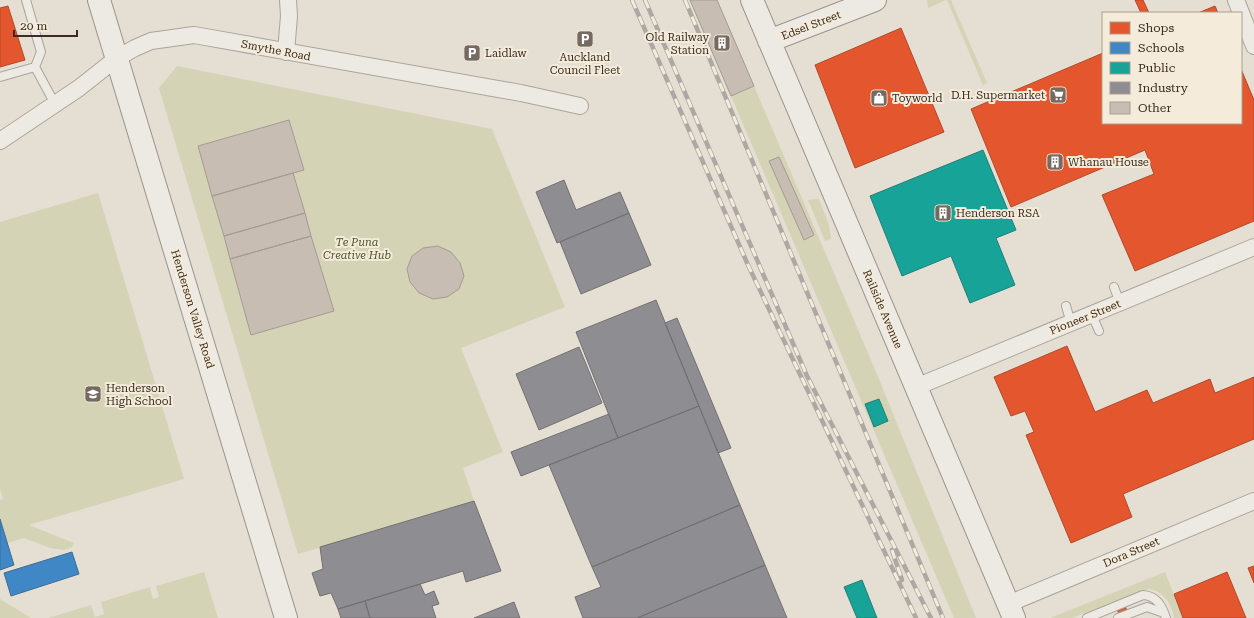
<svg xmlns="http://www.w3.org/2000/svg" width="1254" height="618" font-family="'Roboto Serif',serif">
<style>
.green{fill:#d5d3b6}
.shops{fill:#e4572e;stroke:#b14a2a}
.schools{fill:#3f88c5;stroke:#3e6c94}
.public{fill:#17a398;stroke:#227f75}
.industry{fill:#8d8d92;stroke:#747070}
.building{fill:#c8bdb3;stroke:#a59a91}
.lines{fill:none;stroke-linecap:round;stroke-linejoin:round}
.lane-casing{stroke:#aaa49b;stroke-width:10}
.street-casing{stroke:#aaa49b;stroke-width:18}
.secondary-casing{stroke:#9a938b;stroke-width:24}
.lane{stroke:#edeae3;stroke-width:8}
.street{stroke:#edeae3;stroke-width:16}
.secondary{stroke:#edeae3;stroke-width:22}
.rail-casing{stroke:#ada8a3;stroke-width:4.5}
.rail{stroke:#f4ebda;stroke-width:3;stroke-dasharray:9;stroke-linecap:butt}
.labels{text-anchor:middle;stroke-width:4;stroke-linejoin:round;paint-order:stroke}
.street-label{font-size:11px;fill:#3a2c22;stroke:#f4ebda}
.poi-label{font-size:11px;fill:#3a2c22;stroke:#f4ebda;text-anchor:start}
.park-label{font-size:11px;font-style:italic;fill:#4d552a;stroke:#f4ebda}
</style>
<rect width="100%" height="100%" fill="#e4ded3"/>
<path class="green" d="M927,0H946L928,8Z
M947,0H951L987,83L983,85Z
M177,66L492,129L565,307L461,348L503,452L463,468L474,501L298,554L159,88Z
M754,86L874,367L976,618H954L731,96Z
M98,193L184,479L29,525L74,543L72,547L64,550L50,548L24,538L7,543L0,519V500L3,499L0,488V222Z
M819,199L829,225L831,239L825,241L808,200Z
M204,572L218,618H48L91,605L95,617L104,614L101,602L150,587L153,599L159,597L156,586Z
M1165,572L1183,618H1174C1172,604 1163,590 1148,589L1072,618H1050Z
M0,599L31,618H0Z"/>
<path class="shops" d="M1135,0H1143L1149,13H1141Z
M8,6L25,60L0,67V8Z
M1215,6L1218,13H1198Z
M901,28L944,132L855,168L815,65Z
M1103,53V123H1241V69L1254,100V221L1135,271L1102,195L1154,174L1145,150L1011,207L971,109Z
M1067,346L1095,412L1147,390L1153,403L1210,379L1215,393L1254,377V439L1123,494L1132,517L1071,543L1026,435L1034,432L1025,411L1011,416L994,377Z
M1254,566V583L1248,568Z
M1227,572L1246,618H1183L1174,594Z
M1124,603L1127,611L1119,614L1116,607Z"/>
<path class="schools" d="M0,519L14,565L0,570Z
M72,552L79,574L11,596L4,573Z"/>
<path class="public" d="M983,150L1016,230L996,238L1015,285L970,303L951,256L902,276L870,196Z
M879,399L888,421L874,427L865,404Z
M862,580L877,618H857L844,587Z"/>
<path class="industry" d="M564,180L576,210L620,192L629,213L557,243L536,192Z
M629,213L651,265L581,294L560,242Z
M656,300L699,406L618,438L576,332Z
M677,318L731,448L718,453L665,323Z
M579,347L602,403L539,430L516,374Z
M699,406L740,505L592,567L549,465Z
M609,414L618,438L521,476L511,452Z
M474,501L501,571L466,582L463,571L338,609L331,593L320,596L312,573L323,569L320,547Z
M740,505L765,565L637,618H583L575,597L601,587L592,567Z
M765,565L787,618H637Z
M420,584L425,595L434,591L439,604L432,606L436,618H370L365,601Z
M365,601L370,618H341L338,609Z
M514,602L520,618H474Z"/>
<path class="building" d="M690,0H717L754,86L731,96Z
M289,120L304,170L212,196L198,146Z
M779,157L814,235L804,240L769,161Z
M293,173L305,213L224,236L212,196Z
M305,213L311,236L230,259L224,236Z
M311,236L334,311L251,335L230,259Z
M438,246L451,252L460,263L464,276L459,289L447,297L433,299L419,293L410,282L407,269L412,256L423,248Z"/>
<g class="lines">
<g class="lane-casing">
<path id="lane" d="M26,0L41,52L35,67L55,104
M0,77L35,67
M1114,287L1120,303
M1066,306L1071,323
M1092,315L1099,331
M1087,618L1143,595C1157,596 1162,606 1166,618
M1118,618L1147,607L1164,613"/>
</g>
<g class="street-casing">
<path id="street" d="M1236,0L1254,46
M286,52L289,16L288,0
M0,141L79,88L117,58L135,48L151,41L194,35L521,93L580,106
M916,387L1254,247
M1008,604L1254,501"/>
</g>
<g class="secondary-casing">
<path id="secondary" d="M99,0L286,618
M752,0L1014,618
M769,41L875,0"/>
</g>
<use href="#lane" class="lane"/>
<use href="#street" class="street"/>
<use href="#secondary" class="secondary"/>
<g class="rail-casing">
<path id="rail" d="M632,0L748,265L916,618
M645,0L807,376L931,618
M685,0L943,618
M892,550L902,580"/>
</g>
<use href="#rail" class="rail"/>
</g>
<defs>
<g id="parking-square" transform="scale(0.9)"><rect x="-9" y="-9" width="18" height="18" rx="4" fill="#766a60" stroke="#f4ebda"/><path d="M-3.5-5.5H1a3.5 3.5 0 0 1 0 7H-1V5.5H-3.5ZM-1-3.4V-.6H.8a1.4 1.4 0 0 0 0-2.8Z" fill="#fff"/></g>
<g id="building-square" transform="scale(0.9)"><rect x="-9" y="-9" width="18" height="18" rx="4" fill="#766a60" stroke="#f4ebda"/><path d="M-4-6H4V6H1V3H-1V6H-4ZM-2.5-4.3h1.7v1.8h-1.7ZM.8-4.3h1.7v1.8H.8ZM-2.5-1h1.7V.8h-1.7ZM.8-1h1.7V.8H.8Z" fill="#fff"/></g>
<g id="supermarket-square" transform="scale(0.9)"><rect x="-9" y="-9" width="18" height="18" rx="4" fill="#766a60" stroke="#f4ebda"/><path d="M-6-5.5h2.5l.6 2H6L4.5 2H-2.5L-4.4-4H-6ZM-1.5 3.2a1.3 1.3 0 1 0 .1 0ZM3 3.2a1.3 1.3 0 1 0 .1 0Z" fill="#fff"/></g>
<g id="shop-square" transform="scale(0.9)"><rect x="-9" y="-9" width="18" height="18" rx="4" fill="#766a60" stroke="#f4ebda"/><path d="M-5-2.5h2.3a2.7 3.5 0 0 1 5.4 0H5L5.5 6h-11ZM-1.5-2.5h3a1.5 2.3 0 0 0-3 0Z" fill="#fff"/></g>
<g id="school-square" transform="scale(0.9)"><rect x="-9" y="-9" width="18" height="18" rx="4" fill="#766a60" stroke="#f4ebda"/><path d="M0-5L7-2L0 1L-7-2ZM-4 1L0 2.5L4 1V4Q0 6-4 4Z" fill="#fff"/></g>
</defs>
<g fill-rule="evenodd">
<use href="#parking-square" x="585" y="39"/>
<use href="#building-square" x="722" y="43"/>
<use href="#parking-square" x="472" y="53"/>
<use href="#supermarket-square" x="1058" y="95"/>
<use href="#shop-square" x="879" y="98"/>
<use href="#building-square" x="1055" y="162"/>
<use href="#building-square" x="943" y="213"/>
<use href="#school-square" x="93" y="394"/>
</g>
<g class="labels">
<g class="street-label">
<text transform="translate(811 25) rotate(-21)" y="4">Edsel Street</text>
<text transform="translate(276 50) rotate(11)" y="4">Smythe Road</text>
<text transform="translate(193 309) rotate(73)" y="4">Henderson Valley Road</text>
<text transform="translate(883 309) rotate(67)" y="4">Railside Avenue</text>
<text transform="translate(1085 317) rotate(-22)" y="4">Pioneer Street</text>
<text transform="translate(1131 552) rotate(-23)" y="4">Dora Street</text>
</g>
<g class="poi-label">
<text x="709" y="41" text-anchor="end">Old Railway<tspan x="709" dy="13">Station</tspan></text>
<text x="485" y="57">Laidlaw</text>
<text x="585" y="61" text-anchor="middle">Auckland<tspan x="585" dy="13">Council Fleet</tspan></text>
<text x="1045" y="99" text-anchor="end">D.H. Supermarket</text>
<text x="892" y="102">Toyworld</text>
<text x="1068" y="166">Whanau House</text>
<text x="956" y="217">Henderson RSA</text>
<text x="106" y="392">Henderson<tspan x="106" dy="13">High School</tspan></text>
</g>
<g class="park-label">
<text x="357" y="246">Te Puna<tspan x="357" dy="13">Creative Hub</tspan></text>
</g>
</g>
<rect x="1102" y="12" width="140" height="112" fill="#f4ebda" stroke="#aa9f90"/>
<rect x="1110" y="22" width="20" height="12" fill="#e4572e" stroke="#aa9f90"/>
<text x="1138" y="32" font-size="12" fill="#3a2c22">Shops</text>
<rect x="1110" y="42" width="20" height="12" fill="#3f88c5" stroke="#aa9f90"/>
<text x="1138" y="52" font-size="12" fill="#3a2c22">Schools</text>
<rect x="1110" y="62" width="20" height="12" fill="#17a398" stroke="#aa9f90"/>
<text x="1138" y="72" font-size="12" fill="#3a2c22">Public</text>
<rect x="1110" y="82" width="20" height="12" fill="#8d8d92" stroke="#aa9f90"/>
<text x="1138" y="92" font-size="12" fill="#3a2c22">Industry</text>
<rect x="1110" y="102" width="20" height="12" fill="#c8bdb3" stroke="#aa9f90"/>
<text x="1138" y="112" font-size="12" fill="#3a2c22">Other</text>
<path d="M14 30v6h63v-6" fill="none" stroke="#3a2c22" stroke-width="2"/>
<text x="20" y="30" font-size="12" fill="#3a2c22" stroke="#f4ebda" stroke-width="3" paint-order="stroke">20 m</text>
</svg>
